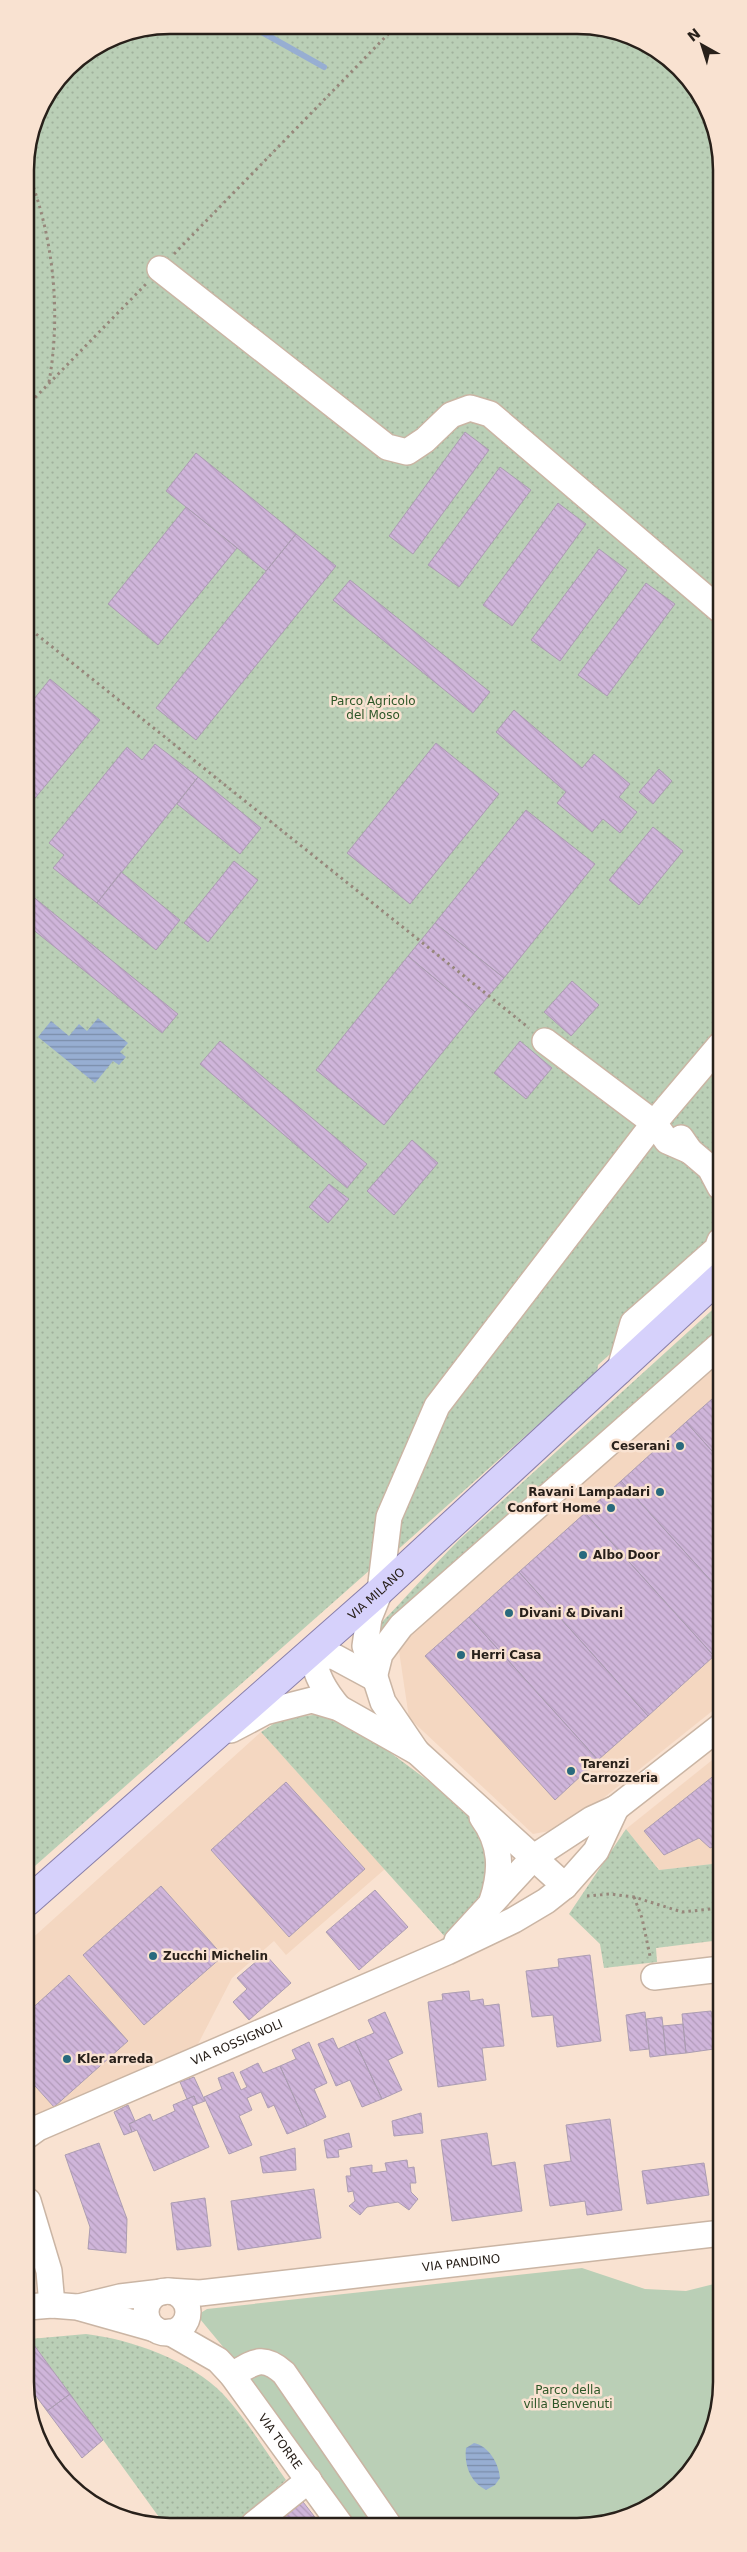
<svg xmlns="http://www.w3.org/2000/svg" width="747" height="2552" font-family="'DejaVu Sans',sans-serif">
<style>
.built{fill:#f4d7c1}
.grass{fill:url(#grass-dots)}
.garden{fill:#bacfb6}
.water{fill:url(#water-rules)}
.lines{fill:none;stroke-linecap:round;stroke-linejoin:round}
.stream{stroke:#97aed2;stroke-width:6}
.building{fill:url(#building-back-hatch);stroke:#ac9db2}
.minor-casing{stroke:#cab5a4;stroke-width:28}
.major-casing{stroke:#887faa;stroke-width:30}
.path{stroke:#97877b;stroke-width:3;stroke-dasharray:2.5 4;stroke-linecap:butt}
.minor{stroke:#fff;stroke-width:25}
.major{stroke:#d6d1fb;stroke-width:28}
.poi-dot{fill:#296a7d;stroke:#f9e2d1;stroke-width:2}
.labels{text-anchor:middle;stroke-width:5;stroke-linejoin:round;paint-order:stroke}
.park-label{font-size:12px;fill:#2d5627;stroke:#f9e2d1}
.poi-label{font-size:12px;font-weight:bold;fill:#28201a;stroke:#f9e2d1;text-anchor:start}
.street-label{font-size:12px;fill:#28201a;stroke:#f9e2d1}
.rim{fill:none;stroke:#28201a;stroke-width:2.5}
</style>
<defs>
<pattern id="grass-dots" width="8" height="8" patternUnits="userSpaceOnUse" patternTransform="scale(1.25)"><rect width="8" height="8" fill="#bacfb6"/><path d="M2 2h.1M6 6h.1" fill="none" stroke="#a0b19c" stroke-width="1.8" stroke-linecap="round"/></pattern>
<pattern id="water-rules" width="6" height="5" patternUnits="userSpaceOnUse" patternTransform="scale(1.25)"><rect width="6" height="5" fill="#97aed2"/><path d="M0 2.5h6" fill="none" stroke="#7b8daa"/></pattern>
<pattern id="building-back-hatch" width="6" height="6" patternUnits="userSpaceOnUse" patternTransform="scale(1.25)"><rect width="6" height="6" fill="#cfb5da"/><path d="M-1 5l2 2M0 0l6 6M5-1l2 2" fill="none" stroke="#b29bba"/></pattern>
</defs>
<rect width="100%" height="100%" fill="#f9e2d1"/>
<path class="built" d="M721,1360V1704L591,1808L561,1829L533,1834L409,1718L398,1644Z
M261,1732L385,1869L286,1955L274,1941L232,1978L196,2048L27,2122V1943Z
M721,1753V1863L659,1870L626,1829Z"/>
<path class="grass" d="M170,25L606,28L680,68L719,142L720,1255L598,1365L597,1372L393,1554H388L27,1873L25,160L36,114L68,67L115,36Z
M721,1302V1329L454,1567L379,1642L378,1626C406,1598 431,1568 459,1540Z
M321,1714L364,1733L458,1803L479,1830L489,1857L487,1883L479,1907L447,1939L261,1732L281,1719Z
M626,1829L659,1870L721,1863V1940L656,1948L657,1962L604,1968L600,1944L569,1914Z
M86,2334C130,2339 192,2361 223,2394C247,2420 266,2452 286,2480L236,2524H164L30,2339Z"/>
<path class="garden" d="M582,2268L645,2289L686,2291L722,2282V2392L711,2437L686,2478L649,2508L605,2524H355L234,2360L200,2319L199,2314L207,2309Z"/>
<path class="water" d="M25,260C33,277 32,289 25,306Z
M98,1018L128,1043L120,1052L126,1057L119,1065L113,1061L95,1083L38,1037L51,1021L69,1036L79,1024L87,1031Z
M474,2443C489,2446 499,2464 500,2478L495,2485L486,2490C470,2482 464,2465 466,2448Z"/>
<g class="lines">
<path class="stream" d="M251,26L324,67"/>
</g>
<path class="building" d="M465,432L489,450L413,554L389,536Z
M196,453L296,534L266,571L166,491Z
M500,467L531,490L459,587L428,565Z
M558,503L586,524L512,626L483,605Z
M186,507L237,548L158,645L108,604Z
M296,534L336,566L196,740L156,708Z
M599,549L627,570L560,661L531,640Z
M350,580L490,692L473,713L333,600Z
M646,583L675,604L607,696L578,675Z
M50,679L100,720L26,809V709Z
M514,710L582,768L594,754L630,784L619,797L637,812L620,833L603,819L592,832L557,803L566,792L496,732Z
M436,743L499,794L410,904L347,853Z
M155,744L198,777L97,903L53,868L64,855L49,843L127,747L142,760Z
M659,769L672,781L653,804L639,792Z
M198,777L261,828L240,854L177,804Z
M526,810L595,864L504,978L435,923Z
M653,827L683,851L639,905L609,880Z
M234,861L258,880L208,942L184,923Z
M121,872L180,920L156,950L97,903Z
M26,891L178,1014L162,1033L26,924Z
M435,923L504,978L475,1012L408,956Z
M408,956L475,1012L384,1125L316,1070Z
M572,981L599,1005L571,1036L544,1012Z
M220,1041L367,1164L347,1188L200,1064Z
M520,1041L552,1068L526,1099L494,1073Z
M412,1140L438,1163L394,1215L367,1191Z
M329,1184L349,1199L328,1223L309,1207Z
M721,1391V1461L686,1422Z
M686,1422L721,1461V1592L621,1481Z
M621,1481L721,1592V1664L585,1513Z
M585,1513L714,1656L648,1716L519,1572Z
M519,1572L648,1716L598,1760L469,1617Z
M469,1617L598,1760L555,1800L425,1656Z
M721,1770V1843L710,1848L699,1838L664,1855L644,1831Z
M286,1782L365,1869L289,1937L211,1850Z
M161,1886L223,1956L144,2025L83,1955Z
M375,1890L408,1927L359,1970L326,1932Z
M265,1954L291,1983L249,2020L233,2002L247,1989L237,1978Z
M590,1955L601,2041L557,2047L553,2015L532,2017L526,1971L559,1967L558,1959Z
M69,1975L128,2041L54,2107L27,2077V2013Z
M469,1991L470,2001L483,1999L484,2006L499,2004L504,2046L482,2048L486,2080L438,2087L428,2002L443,2000L442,1994Z
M711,2011L713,2020L721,2019V2058L715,2059L714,2049L686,2053L682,2014Z
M385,2012L403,2053L388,2060L402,2090L382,2099L355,2041L374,2033L368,2020Z
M645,2012L649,2049L630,2051L626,2015Z
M662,2017L666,2055L650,2057L646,2019Z
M683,2024L686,2053L666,2055L663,2026Z
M333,2038L338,2049L355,2041L382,2099L362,2107L350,2080L336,2086L318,2044Z
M309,2042L327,2083L314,2089L326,2117L307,2126L280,2066L296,2059L292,2050Z
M258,2063L263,2073L280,2066L307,2126L287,2134L274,2105L268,2108L261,2092L247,2098L252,2110L239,2116L252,2145L229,2154L204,2097L222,2089L218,2078L233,2072L241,2090L247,2087L240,2072Z
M194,2077L205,2101L197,2104L194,2096L187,2099L180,2082Z
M194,2096L197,2104L192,2106L209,2147L154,2171L137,2130L132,2132L129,2124L150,2114L153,2121L175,2111L173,2105Z
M128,2105L135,2121L129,2124L132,2132L124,2135L114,2112Z
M421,2113L423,2133L394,2136L392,2121Z
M610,2119L622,2210L587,2215L585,2201L550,2206L544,2165L571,2161L566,2125Z
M349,2133L352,2147L338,2150L339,2157L327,2158L324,2140Z
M487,2133L492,2166L515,2162L522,2211L452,2221L441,2140Z
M99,2143L127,2219L126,2253L88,2249L90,2227L65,2155Z
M295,2148L296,2170L263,2173L260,2157Z
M407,2160L408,2168L414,2167L416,2183H410L411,2192L418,2199L409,2210L398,2202L367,2207L360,2215L349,2206L355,2201L353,2191L348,2192L346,2176H351L350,2168L372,2165V2173L387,2171L385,2163Z
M704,2163L709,2195L647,2204L642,2171Z
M314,2189L321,2238L238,2250L231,2201Z
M205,2198L211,2246L177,2250L171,2203Z
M34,2345L70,2394L47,2411L28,2385V2349Z
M70,2394L103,2440L82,2458L47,2411Z
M300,2498L314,2516L303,2524H268Z
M314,2516L320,2524H303Z"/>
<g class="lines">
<g class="minor-casing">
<g id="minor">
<path d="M160,269L387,447L407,452L425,440L451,415L470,408L490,414L720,610"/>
<path d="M545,1041L654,1123L667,1141L690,1151"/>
<path d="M681,1138L690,1151L710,1168L720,1187"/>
<path d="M619,1372L633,1323L717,1249L720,1241"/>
<path d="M374,1678L380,1654L401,1626L721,1344"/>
<path d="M339,1708C324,1690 316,1676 312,1653L335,1657L374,1678"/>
<path d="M231,1730L265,1712L312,1700L339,1708L417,1752L565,1886"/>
<path d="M417,1752L383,1702L365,1646L369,1618L380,1591L389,1517L437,1406L654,1123L720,1045"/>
<path d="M482,1817C502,1844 502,1871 492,1901"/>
<path d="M457,1941L534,1857L592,1819L616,1808L721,1726"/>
<path d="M654,1977L721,1969"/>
<path id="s1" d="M27,2136L38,2128L447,1952L514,1920L546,1901L565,1886L596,1851L616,1808"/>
<path d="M28,2201L49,2271L52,2305"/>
<path id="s2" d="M168,2291L200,2293L722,2233"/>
<circle cx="167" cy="2312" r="21"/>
<path d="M28,2307L52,2305L77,2307L155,2329"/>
<path d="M79,2307L120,2297L162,2292"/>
<path id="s3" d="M169,2332L218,2360L232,2375L340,2524"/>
<path d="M232,2375C254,2362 263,2354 284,2373L388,2524"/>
<path d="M254,2524L309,2480"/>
</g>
</g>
<g class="major-casing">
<g id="major">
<path id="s4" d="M27,1902L380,1591L720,1277"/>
</g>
</g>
<path class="path" d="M29,175C54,240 61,314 49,382
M174,254L396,26
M26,407L146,284
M26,626L529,1028
M587,1896L610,1894L634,1897L682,1912L721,1908
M634,1897L642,1918L650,1956"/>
<use href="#minor" class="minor"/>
<use href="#major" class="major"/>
</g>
<g class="poi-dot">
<circle cx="680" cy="1446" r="5"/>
<circle cx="660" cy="1492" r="5"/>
<circle cx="611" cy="1508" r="5"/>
<circle cx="583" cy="1555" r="5"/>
<circle cx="509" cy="1613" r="5"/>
<circle cx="461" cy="1655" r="5"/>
<circle cx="571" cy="1771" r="5"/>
<circle cx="153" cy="1956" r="5"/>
<circle cx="67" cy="2059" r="5"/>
</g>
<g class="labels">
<g class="park-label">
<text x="373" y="705">Parco Agricolo<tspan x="373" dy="14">del Moso</tspan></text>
<text x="568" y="2394">Parco della<tspan x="568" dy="14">villa Benvenuti</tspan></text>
</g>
<g class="poi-label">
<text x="670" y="1450" text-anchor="end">Ceserani</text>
<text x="650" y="1496" text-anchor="end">Ravani Lampadari</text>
<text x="601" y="1512" text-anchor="end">Confort Home</text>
<text x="593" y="1559">Albo Door</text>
<text x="519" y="1617">Divani &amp; Divani</text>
<text x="471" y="1659">Herri Casa</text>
<text x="581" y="1768">Tarenzi<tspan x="581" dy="14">Carrozzeria</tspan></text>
<text x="163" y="1960">Zucchi Michelin</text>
<text x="77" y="2063">Kler arreda</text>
</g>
<g class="street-label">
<text dy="4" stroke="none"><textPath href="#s4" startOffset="466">VIA MILANO</textPath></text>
<text dy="4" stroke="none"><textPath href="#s1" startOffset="230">VIA ROSSIGNOLI</textPath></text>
<text dy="4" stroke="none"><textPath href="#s2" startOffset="295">VIA PANDINO</textPath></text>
<text dy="4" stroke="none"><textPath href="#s3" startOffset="159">VIA TORRE</textPath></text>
</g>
</g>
<path d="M0 0H747V2552H0ZM170 34H577A136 136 0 0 1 713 170V2382A136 136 0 0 1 577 2518H170A136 136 0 0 1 34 2382V170A136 136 0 0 1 170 34Z" fill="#f9e2d1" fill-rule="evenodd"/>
<path class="rim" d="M170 34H577A136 136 0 0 1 713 170V2382A136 136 0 0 1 577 2518H170A136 136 0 0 1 34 2382V170A136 136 0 0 1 170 34Z"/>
<g transform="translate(702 45) rotate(321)" stroke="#f9e2d1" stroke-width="4" paint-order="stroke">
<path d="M0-4L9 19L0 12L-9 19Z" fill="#28201a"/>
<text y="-8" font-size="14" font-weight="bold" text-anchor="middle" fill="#28201a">N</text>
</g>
</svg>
